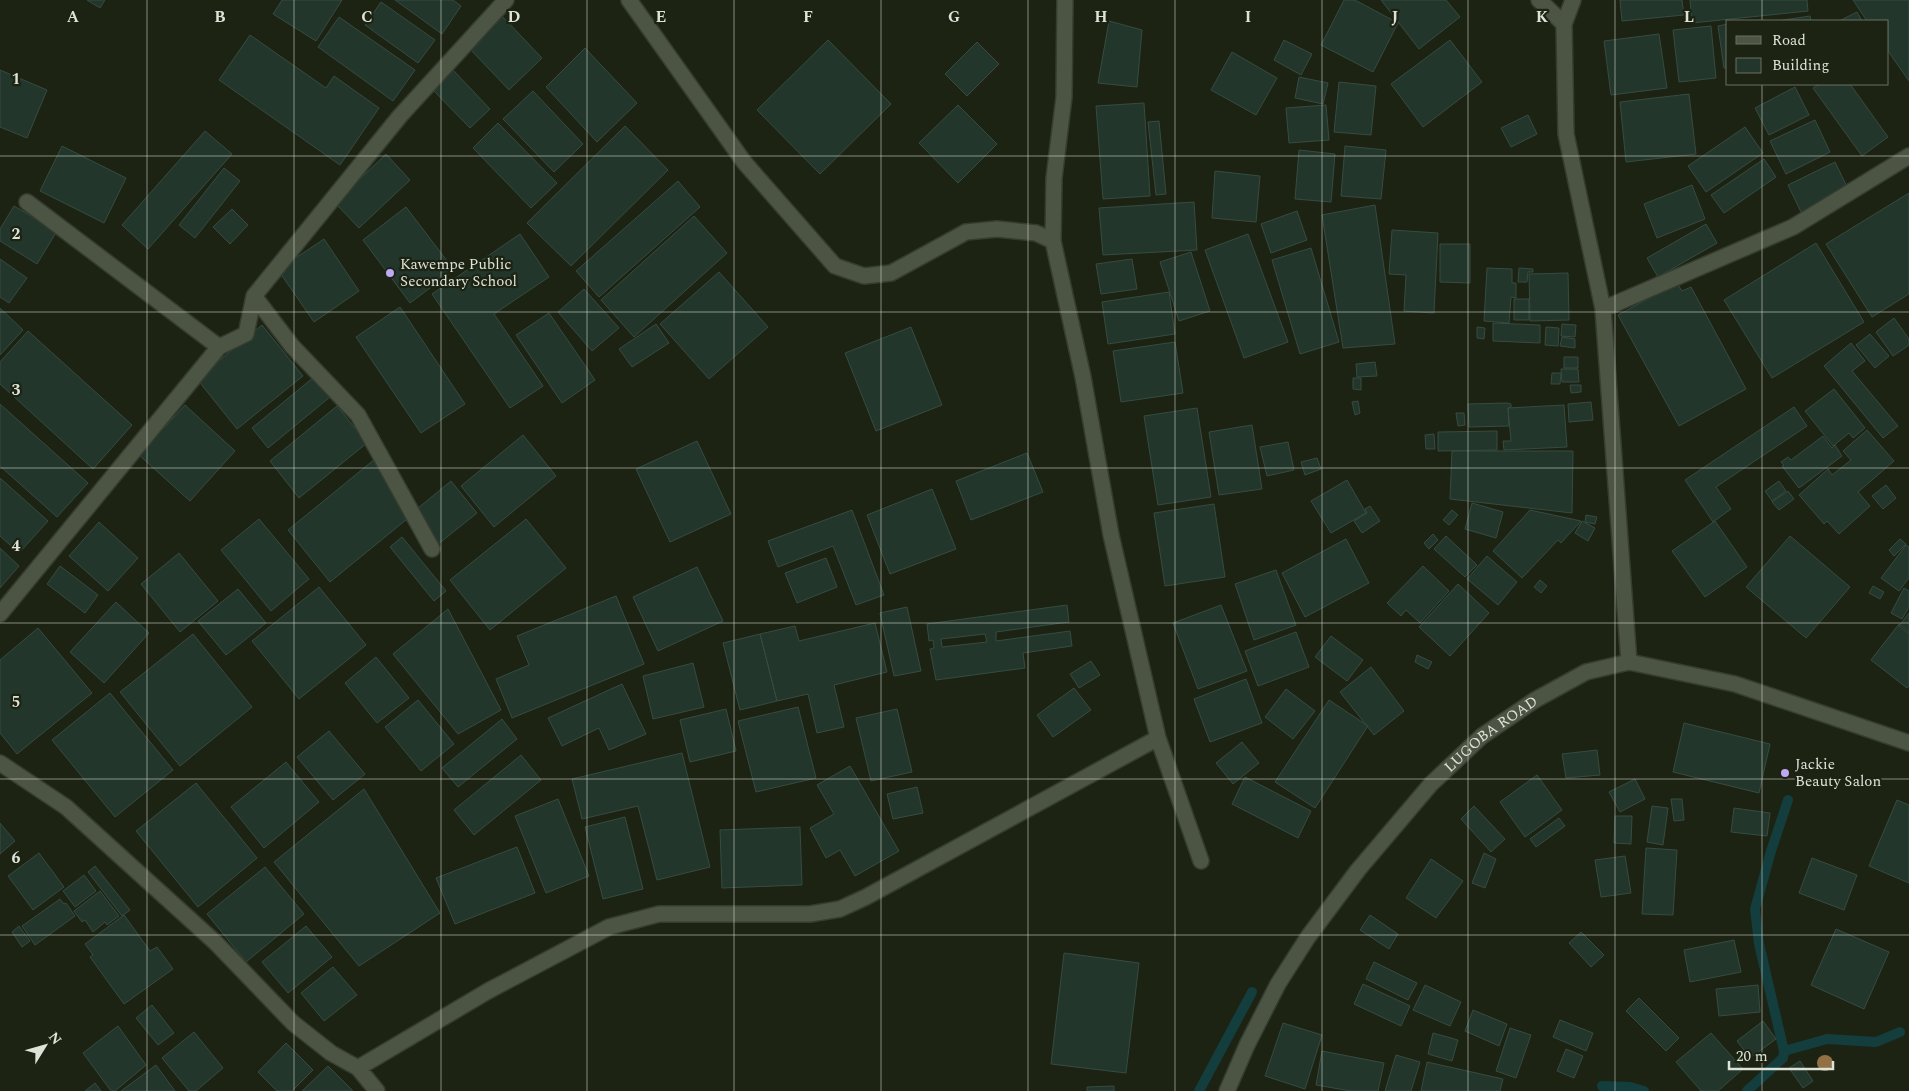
<svg xmlns="http://www.w3.org/2000/svg" width="1909" height="1091" font-family="Spectral,serif">
<style>
.lines{fill:none;stroke-linecap:round;stroke-linejoin:round}
.stream{stroke:#143d3d;stroke-width:10}
.building{fill:#22362c;stroke:#374b41;fill-rule:evenodd}
.street-casing{stroke:#363c30;stroke-width:18}
.secondary-casing{stroke:#363c30;stroke-width:18}
.street{stroke:#4c5543;stroke-width:15}
.secondary{stroke:#4c5543;stroke-width:15}
.tree{fill:#926f45}
.grid{fill:none;stroke:#dee3d8;stroke-width:1;stroke-opacity:0.55}
.poi-dot{fill:#bfa9f4;stroke:#1c2313;stroke-width:2}
.labels{text-anchor:middle;stroke-width:4.5;stroke-linejoin:round;paint-order:stroke}
.poi-label{font-size:15px;fill:#dee3d8;stroke:#1c2313;text-anchor:start}
.street-label{font-size:15px;fill:#dee3d8;stroke:#1c2313}
.grid-label{font-size:16px;text-anchor:middle;font-weight:bold;fill:#dee3d8;stroke:#1c2313;stroke-width:4.5;stroke-linejoin:round;paint-order:stroke}
</style>
<rect width="100%" height="100%" fill="#1c2313"/>
<g class="lines">
<path class="stream" d="M1784,1051L1827,1039L1876,1042L1900,1032
M1602,1086L1630,1087L1644,1091
M1199,1091L1252,992
M1747,1091L1783,1058L1784,1051L1759,944L1755,909L1771,851L1788,800"/>
</g>
<path class="building" d="M87,0H105L100,8Z
M282,0H342L316,41L273,14Z
M395,0H453L461,6L442,34Z
M1344,0H1355L1398,23L1373,72L1321,45Z
M1381,0H1446L1460,17L1419,49Z
M1620,0H1682L1684,15L1622,21Z
M1690,0H1807L1808,11L1692,23Z
M1853,0H1909V81L1888,51V21H1867Z
M381,2L435,40L418,63L365,25Z
M1857,12L1862,21H1839Z
M502,16L542,58L509,90L469,48Z
M1810,16L1811,21H1777Z
M339,17L415,70L393,101L318,47Z
M1109,21L1142,30L1137,87L1098,83Z
M1728,24V68H1724L1718,26Z
M1711,26L1716,78L1679,82L1673,30Z
M1659,34L1667,88L1611,95L1604,41Z
M250,35L326,88L334,76L379,108L340,165L219,80Z
M828,40L891,104L820,174L757,110Z
M1284,40L1312,54L1301,75L1274,60Z
M1450,40L1482,82L1423,127L1391,84Z
M977,42L999,64L967,96L945,74Z
M585,48L637,103L597,142L546,87Z
M1232,52L1277,78L1256,115L1211,90Z
M452,69L490,109L470,128L431,88Z
M0,70L47,90L27,138L0,127Z
M1299,77L1328,83L1323,104L1295,98Z
M1339,82L1376,86L1371,135L1334,132Z
M1819,84H1850L1888,137L1862,156L1813,88Z
M1795,87L1809,115L1769,135L1755,108Z
M533,91L583,144L554,172L503,119Z
M1689,94L1696,154L1626,162L1620,102Z
M1144,103L1150,196L1103,199L1096,106Z
M958,105L997,144L958,183L919,143Z
M1326,105L1329,140L1289,143L1286,108Z
M1528,115L1537,134L1511,147L1501,128Z
M1815,120L1830,152L1786,174L1770,141Z
M1159,121L1166,194L1156,195L1148,122Z
M498,123L557,183L531,208L473,148Z
M625,126L668,170L571,266L527,223Z
M1745,127L1763,153L1706,192L1688,166Z
M205,131L232,154L148,249L122,225Z
M62,146L126,178L104,223L40,191Z
M1345,146L1386,150L1381,199L1341,196Z
M1299,150L1335,154L1331,202L1295,199Z
M386,154L410,180L359,228L335,203Z
M1764,159L1776,177L1724,213L1711,195Z
M1835,162L1849,191L1802,214L1788,185Z
M224,168L240,181L195,238L179,225Z
M1215,171L1260,176L1256,222L1212,218Z
M678,181L700,207L599,297L576,271Z
M1692,185L1705,219L1657,238L1644,204Z
M1909,193V294L1872,317L1826,244Z
M1194,202L1197,250L1103,255L1099,208Z
M1375,205L1395,344L1343,348L1322,215Z
M14,206L57,231L37,264L0,241V229Z
M406,207L454,270L410,303L363,240Z
M232,209L248,225L230,244L213,227Z
M1297,211L1307,240L1271,253L1261,224Z
M694,216L727,253L634,337L601,300Z
M1706,224L1717,243L1658,277L1647,258Z
M1392,230L1438,233L1434,313L1404,311L1406,275L1389,274Z
M520,234L549,277L494,314L543,386L510,408L432,294Z
M1248,234L1288,342L1244,358L1205,250Z
M324,239L359,291L314,322L278,270Z
M1816,243L1864,322L1772,378L1724,300Z
M1440,244H1470V283L1440,282Z
M1311,248L1339,342L1300,354L1272,260Z
M1191,252L1210,311L1179,321L1160,262Z
M0,259L27,278L9,303L0,297Z
M1132,259L1137,289L1101,294L1096,264Z
M1487,268L1512,269V283H1516V298L1511,297L1509,323L1484,321Z
M1519,268L1533,269V272H1528L1527,282H1518Z
M719,272L768,327L709,379L660,324Z
M1568,273L1569,320L1530,321L1529,274Z
M1677,283L1682,291L1691,287L1746,389L1679,426L1618,315Z
M584,289L619,328L592,351L558,312Z
M1169,292L1175,334L1108,344L1102,302Z
M1514,299H1529V320H1514Z
M400,307L465,404L421,433L356,337Z
M0,308L23,330L0,355Z
M549,313L595,380L562,403L516,335Z
M1894,318L1909,339V345L1893,356L1876,332Z
M1493,323L1540,325V343L1493,341Z
M656,324L669,343L632,367L619,349Z
M1562,324L1576,325L1575,337L1561,336Z
M262,325L303,376L237,429L197,379Z
M911,327L942,405L876,431L845,353Z
M1477,327L1485,328L1484,339L1477,338Z
M1546,327L1559,328L1558,346L1545,345Z
M28,331L132,425L93,469L0,384V362Z
M1870,334L1889,356L1875,368L1856,345Z
M1562,337L1575,339V348L1560,346Z
M1175,342L1183,393L1121,402L1113,351Z
M1851,343L1865,361L1852,371L1898,426L1883,438L1824,366Z
M1564,357H1578V368H1564Z
M1375,362L1377,376L1357,377L1356,364Z
M1561,369H1578L1579,382H1562Z
M1552,373H1561L1560,384H1551Z
M314,377L330,397L268,448L252,428Z
M1353,378H1361V390L1353,389Z
M1570,385H1581V392L1571,393Z
M1834,389L1865,428L1853,438L1849,433L1833,446L1805,411Z
M1358,401L1360,413L1355,415L1352,402Z
M1591,402L1593,420L1569,422L1568,404Z
M1507,403L1511,404V407L1508,408L1509,426L1469,427L1468,404Z
M0,404L88,483L57,517L0,466Z
M185,405L235,451L190,501L139,455Z
M1564,405L1567,447L1504,450L1503,441H1511L1508,408Z
M337,406L367,443L299,498L270,461Z
M1794,407L1807,426L1716,487L1731,509L1713,522L1685,480Z
M1197,408L1211,497L1158,505L1144,416Z
M1456,413H1464L1465,425L1458,426Z
M1252,425L1262,489L1219,495L1209,432Z
M1867,430L1894,461L1858,492L1870,506L1839,534L1827,521L1824,524L1799,495L1828,469L1832,475L1851,460L1843,451Z
M1497,431V450L1438,451V432Z
M1434,434L1435,449H1426L1425,435Z
M523,435L556,476L494,527L461,486Z
M1823,436L1832,448L1835,445L1842,456L1799,488L1782,466L1784,465L1781,462L1788,457L1791,460Z
M697,441L731,514L670,542L636,469Z
M1288,442L1294,470L1267,476L1260,447Z
M1452,451H1573L1572,513L1450,499Z
M1027,453L1043,492L971,520L956,481Z
M1317,458L1321,469L1305,475L1301,462Z
M375,459L418,510L330,582L288,530Z
M0,478L48,521L19,553L0,536Z
M1347,480L1366,513L1331,533L1311,501Z
M451,481L477,513L432,549L406,518Z
M1779,481L1786,491L1772,501L1765,491Z
M1886,485L1896,498L1883,509L1872,496Z
M932,489L956,549L890,574L867,515Z
M1788,491L1794,499L1779,510L1772,502Z
M1472,503L1503,512L1496,538L1465,529Z
M1214,504L1225,577L1165,586L1154,513Z
M1370,506L1380,521L1362,533L1354,521L1367,513L1365,509Z
M852,510L884,595L856,605L833,546L778,567L768,541Z
M1452,510L1458,515L1449,525L1443,520Z
M1530,510L1581,521L1561,543L1558,540L1522,578L1493,551Z
M1586,515L1597,517L1595,524L1585,522Z
M259,519L309,579L271,611L221,550Z
M526,519L566,568L490,630L450,580Z
M1582,521L1595,528L1588,541L1575,533Z
M1715,521L1747,567L1705,597L1672,551Z
M99,522L138,558L108,591L69,556Z
M1433,534L1438,540L1429,549L1424,543Z
M1446,536L1477,565L1465,577L1434,549Z
M1790,536L1850,587L1806,638L1746,587Z
M402,537L446,591L434,601L390,547Z
M1346,539L1369,583L1305,617L1282,573Z
M1900,539L1906,544L1894,556L1889,550Z
M1906,545L1909,547V578L1899,591L1881,578Z
M0,548L19,566L0,588Z
M179,553L218,601L180,632L141,584Z
M1487,556L1517,582L1498,605L1467,579Z
M826,558L837,587L797,603L785,573Z
M60,566L98,595L85,613L47,584Z
M1423,566L1449,591L1420,623L1406,610L1401,616L1387,603Z
M697,567L723,621L658,651L633,597Z
M1276,570L1296,625L1254,640L1235,584Z
M1540,580L1547,586L1541,593L1534,587Z
M1458,584L1489,613L1450,656L1419,627Z
M1873,586L1884,592L1880,599L1869,593Z
M319,587L366,645L299,699L252,641Z
M1904,588L1909,591V607L1902,619L1891,613Z
M238,589L266,623L226,655L198,621Z
M616,596L644,664L512,718L496,679L529,665L517,636Z
M116,602L149,633L104,683L70,652Z
M1067,605L1069,622L996,632V641L1070,631L1072,646L1023,653L1025,668L936,680L930,649L934,648L933,640L929,641L927,624ZM985,634L987,642L942,647L941,639Z
M1221,605L1247,671L1198,689L1173,623Z
M907,607L921,671L894,676L880,613Z
M448,609L501,710L458,734L393,654Z
M1909,613V634L1899,626Z
M875,623L887,672L834,685L844,727L817,733L808,694L777,701L760,634L795,626L799,641Z
M1899,624L1909,632V686L1907,688L1871,660Z
M38,628L92,693L17,754L0,733V660Z
M1296,632L1309,667L1258,686L1245,651Z
M193,634L252,707L180,766L120,692Z
M760,634L777,701L740,710L723,643Z
M1331,636L1363,660L1347,681L1315,657Z
M1417,655L1432,662L1428,669L1415,662Z
M376,657L409,698L377,723L345,683Z
M1091,661L1100,675L1079,688L1070,674Z
M693,663L704,707L653,719L643,676Z
M1371,667L1404,711L1374,735L1340,692Z
M1246,679L1262,723L1210,742L1194,699Z
M622,684L646,734L609,750L599,728L562,746L548,718Z
M1074,688L1091,710L1053,737L1037,715Z
M1286,689L1315,711L1293,739L1265,717Z
M110,693L173,770L115,817L52,740Z
M418,700L454,744L421,771L385,727Z
M1329,700L1368,726L1315,808L1275,782Z
M798,707L816,778L756,792L738,721Z
M726,709L736,751L690,762L680,720Z
M897,709L912,772L871,781L856,718Z
M502,719L517,739L458,787L442,768Z
M1684,723L1770,744L1759,793L1673,772Z
M329,731L365,774L333,800L297,757Z
M1242,742L1259,763L1233,784L1216,763Z
M1597,750L1600,775L1566,778L1562,754Z
M682,753L710,867L657,880L638,806L582,819L572,779Z
M521,755L541,780L474,835L454,810Z
M286,762L319,802L264,848L231,807Z
M850,766L899,851L855,876L840,850L826,858L810,828L834,814L817,785Z
M1537,775L1562,810L1525,837L1500,802Z
M1245,777L1311,811L1298,838L1232,804Z
M1635,779L1645,799L1620,812L1609,792Z
M196,783L257,858L198,907L136,831Z
M917,787L923,813L893,819L887,794Z
M364,789L440,913L359,966L274,862Z
M558,799L589,876L546,893L515,816Z
M1671,799H1682L1684,820L1674,821Z
M1897,800L1909,805V883L1869,866Z
M1474,806L1505,839L1491,852L1461,819Z
M1652,806L1668,808L1663,845L1647,842Z
M1734,808L1770,813L1767,836L1731,832Z
M1615,816H1632L1631,844L1614,843Z
M625,817L643,889L603,899L585,827Z
M1559,818L1565,826L1536,847L1530,839Z
M0,823L15,841L0,854Z
M800,827L802,885L722,888L720,830Z
M517,847L535,893L455,924L436,878Z
M1646,848L1677,850L1673,915L1642,914Z
M39,853L64,887L33,910L8,876Z
M1484,853L1496,859L1485,888L1472,883Z
M1625,856L1631,893L1601,897L1595,860Z
M1812,858L1857,875L1844,910L1799,893Z
M1431,859L1463,881L1436,918L1406,898Z
M95,866L130,910L122,916L88,872Z
M265,867L304,914L246,962L207,914Z
M84,875L96,891L75,907L63,891Z
M100,891L119,916L107,925L105,922L93,932L85,920L82,922L74,911Z
M60,899L64,904L66,903L75,916L35,945L22,926Z
M124,915L150,951L157,947L173,969L124,1004L90,957L93,955L85,944Z
M1370,915L1398,934L1389,949L1360,930Z
M19,926L30,941L22,947L12,932Z
M306,926L332,957L288,993L262,962Z
M1836,929L1889,952L1864,1009L1811,985Z
M1581,932L1604,955L1591,967L1569,943Z
M1734,940L1741,972L1690,982L1684,950Z
M1064,953L1139,963L1126,1073L1051,1064Z
M1374,962L1417,983L1408,1000L1366,979Z
M333,967L357,995L324,1021L301,993Z
M1363,984L1410,1006L1401,1026L1354,1004Z
M1425,985L1461,1002L1450,1026L1413,1010Z
M1758,985L1760,1012L1719,1016L1716,989Z
M1639,998L1679,1038L1666,1051L1626,1011Z
M152,1005L174,1033L158,1045L136,1018Z
M1473,1010L1507,1024L1499,1046L1465,1031Z
M1560,1020L1593,1033L1586,1051L1553,1037Z
M1763,1021L1776,1039L1750,1058L1737,1041Z
M1283,1023L1322,1035L1305,1089L1265,1076Z
M118,1026L146,1065L115,1091H111L83,1053Z
M1510,1028L1531,1035L1516,1078L1496,1071Z
M194,1032L223,1068L196,1091H189L162,1058Z
M1433,1033L1458,1040L1452,1061L1428,1054Z
M1711,1033L1743,1069L1718,1091H1701L1676,1062Z
M286,1043L313,1070L292,1091H277L258,1072Z
M1566,1049L1583,1056L1574,1078L1557,1071Z
M1322,1051L1384,1063L1378,1091H1351L1316,1085Z
M1396,1055L1420,1062L1411,1091H1385Z
M1800,1061L1813,1081L1803,1088L1789,1068Z
M1427,1062L1503,1079L1500,1091H1421Z
M156,1065L175,1091H121Z
M328,1066L353,1091H302Z
M95,1083L101,1091H85Z
M1114,1086V1091H1087V1087Z"/>
<g class="lines">
<g class="street-casing">
<path id="street" d="M629,0L744,162L835,266L864,276L891,273L966,232L997,229L1036,233L1053,241
M1065,0L1064,97L1054,178L1053,241L1083,377L1111,535L1158,738L1201,861
M1539,0L1564,24
M1573,0L1564,24L1566,134L1603,309L1629,662
M27,202L219,347
M254,296L292,346L358,415L432,549
M1603,309L1793,227L1909,156
M0,614L219,347L246,334L254,296L400,116L506,0
M0,763L66,807L216,943L293,1023L331,1053L358,1068L488,991L609,927L659,914H810L840,909L866,897L1158,738
M358,1068L377,1091"/>
</g>
<g class="secondary-casing">
<g id="secondary">
<path id="s1" d="M1227,1091L1247,1045L1278,984L1308,937L1358,870L1431,784L1482,736L1535,700L1586,672L1629,662L1735,684L1909,743"/>
</g>
</g>
<use href="#street" class="street"/>
<use href="#secondary" class="secondary"/>
</g>
<circle class="tree" cx="1825" cy="1063" r="8"/>
<path class="grid" d="M147,0V1091M294,0V1091M441,0V1091M587,0V1091M734,0V1091M881,0V1091M1028,0V1091M1175,0V1091M1322,0V1091M1468,0V1091M1615,0V1091M1762,0V21M1762,84V1091M0,156H1909M0,312H1909M0,468H1909M0,623H1909M0,779H1909M0,935H1909"/>
<g class="poi-dot">
<circle cx="390" cy="273" r="5"/>
<circle cx="1785" cy="773" r="5"/>
</g>
<g class="labels">
<g class="poi-label">
<text x="400" y="269">Kawempe Public<tspan x="400" dy="17">Secondary School</tspan></text>
<text x="1795" y="769">Jackie<tspan x="1795" dy="17">Beauty Salon</tspan></text>
</g>
<g class="street-label">
<text dy="5" stroke="none"><textPath href="#s1" startOffset="449">LUGOBA ROAD</textPath></text>
</g>
</g>
<g class="grid-label">
<text x="73" y="22">A</text>
<text x="220" y="22">B</text>
<text x="367" y="22">C</text>
<text x="514" y="22">D</text>
<text x="661" y="22">E</text>
<text x="808" y="22">F</text>
<text x="954" y="22">G</text>
<text x="1101" y="22">H</text>
<text x="1248" y="22">I</text>
<text x="1395" y="22">J</text>
<text x="1542" y="22">K</text>
<text x="1689" y="22">L</text>
<text x="16" y="84">1</text>
<text x="16" y="239">2</text>
<text x="16" y="395">3</text>
<text x="16" y="551">4</text>
<text x="16" y="707">5</text>
<text x="16" y="863">6</text>
</g>
<rect x="1726" y="20" width="162" height="65" fill="#1c2313" stroke="#6a7062"/>
<rect x="1736" y="36" width="25" height="8" fill="#4c5543" stroke="#6a7062"/>
<text x="1772" y="45" font-size="15" fill="#dee3d8">Road</text>
<rect x="1736" y="58" width="25" height="15" fill="#22362c" stroke="#6a7062"/>
<text x="1772" y="70" font-size="15" fill="#dee3d8">Building</text>
<g transform="translate(45 1046) rotate(53)" stroke="#1c2313" stroke-width="4" paint-order="stroke">
<path d="M0-4L9 19L0 12L-9 19Z" fill="#dee3d8"/>
<text y="-8" font-size="14" font-weight="bold" text-anchor="middle" fill="#dee3d8">N</text>
</g>
<path d="M1729 1061v8h104v-8" fill="none" stroke="#dee3d8" stroke-width="2.5"/>
<text x="1736" y="1061" font-size="15" fill="#dee3d8" stroke="#1c2313" stroke-width="4" paint-order="stroke">20 m</text>
</svg>
